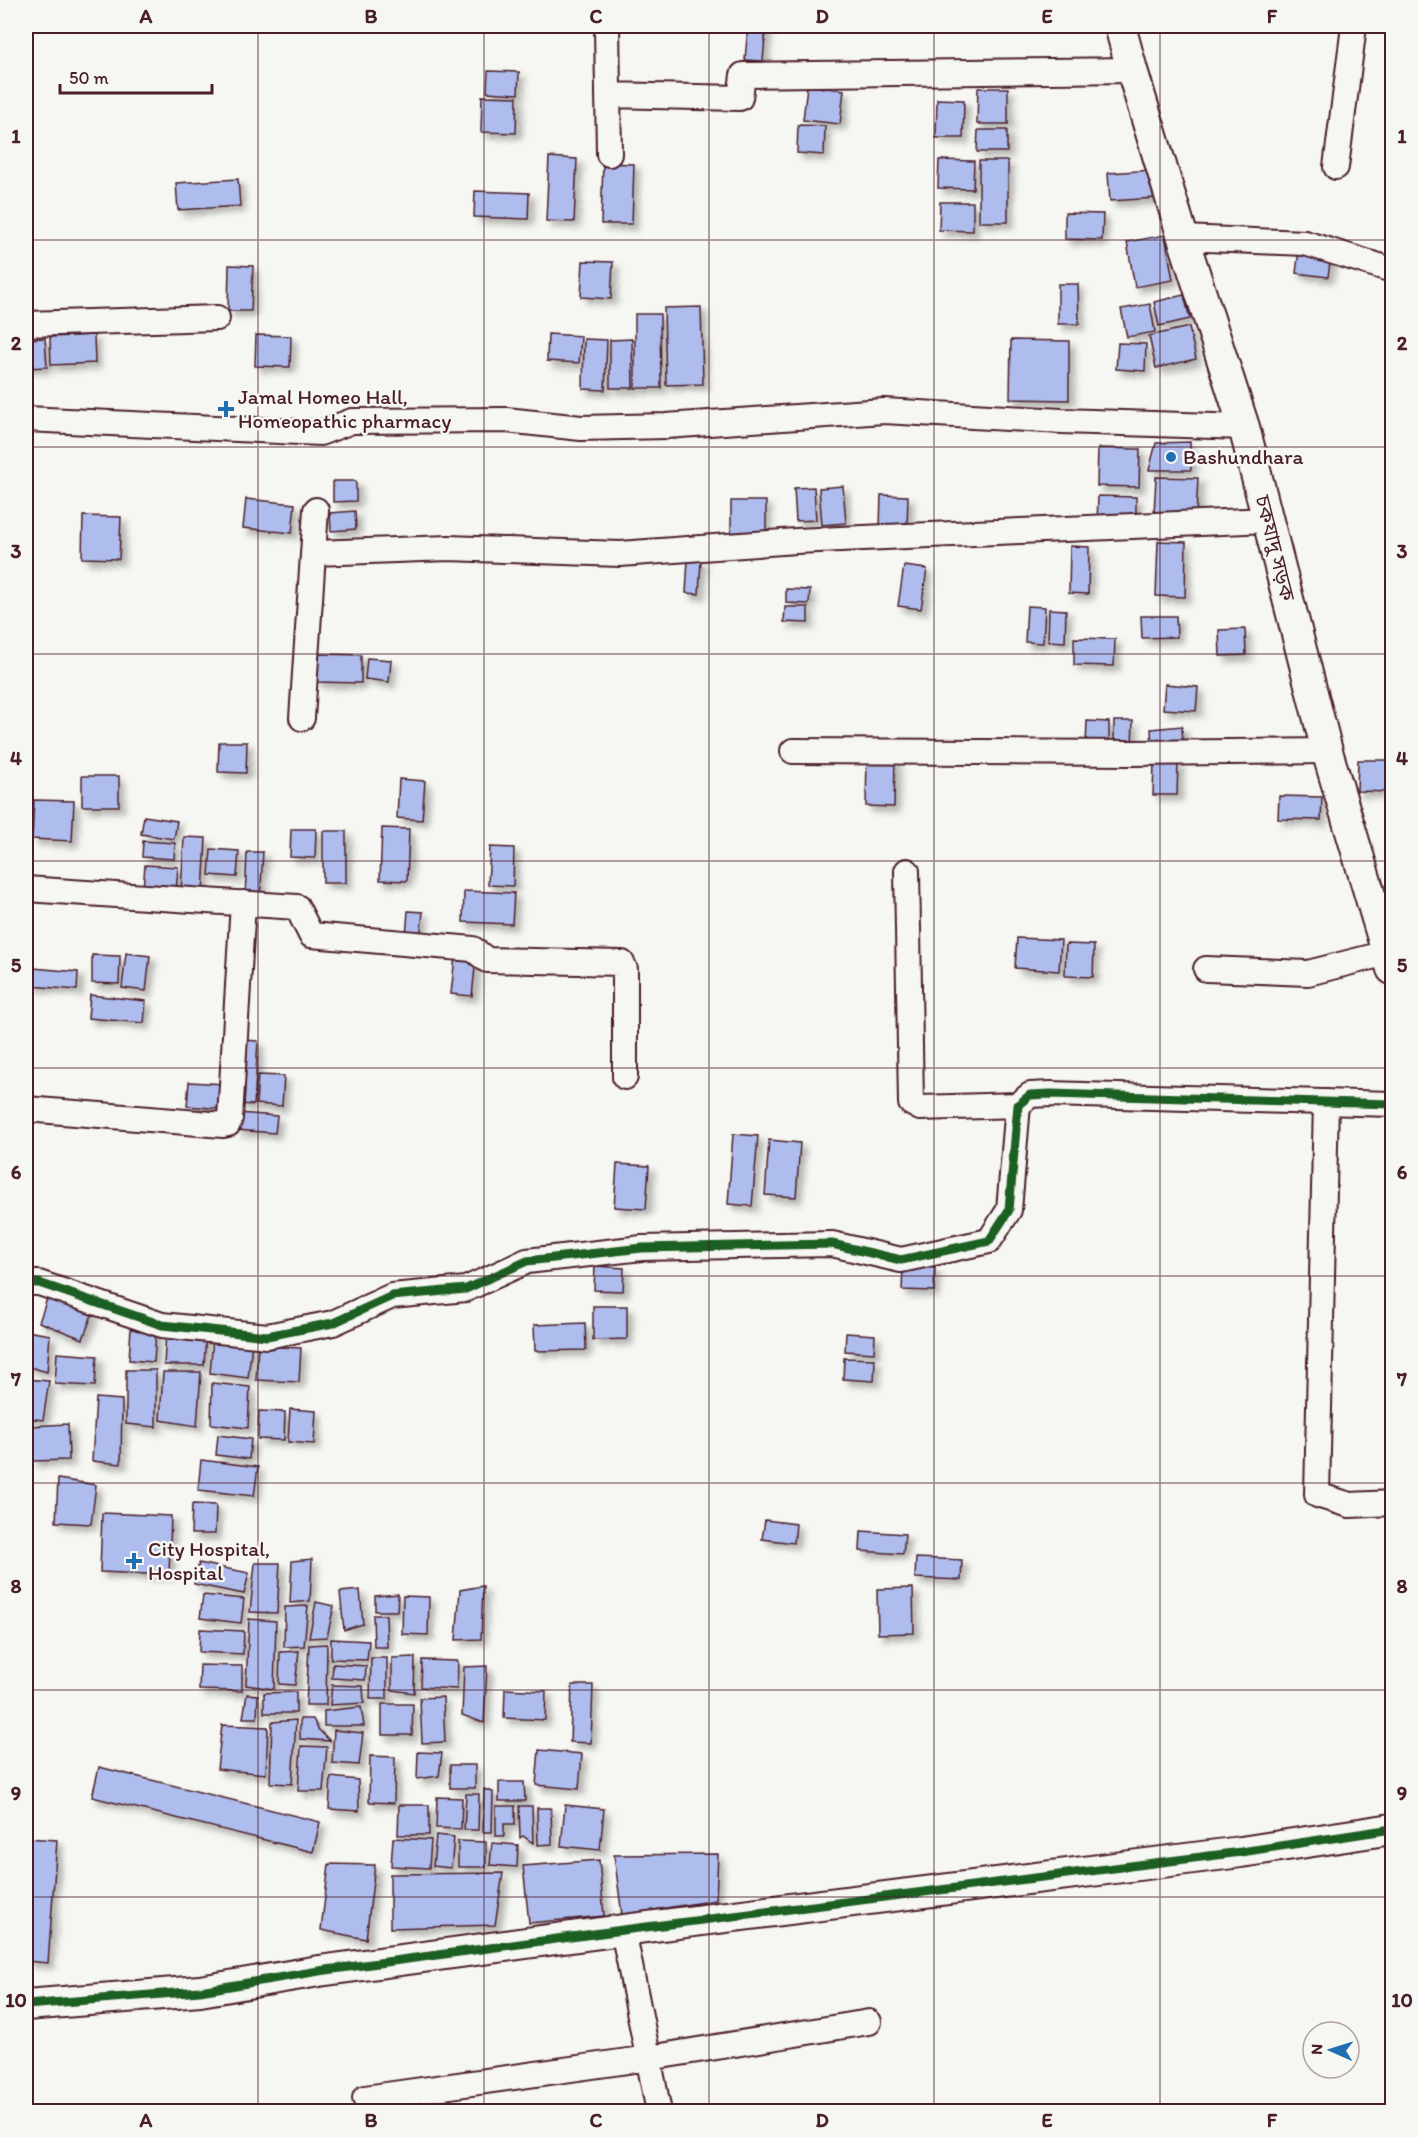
<svg xmlns="http://www.w3.org/2000/svg" width="1418" height="2137" font-family="Itim,'Noto Sans Bengali',sans-serif">
<style>
.building{fill:#aebded;stroke:#4a1f2b;stroke-width:1.5;filter:url(#shadow)}
.lines{fill:none;stroke-linecap:round;stroke-linejoin:round}
.minor-casing{stroke:#4a1f2b;stroke-width:28}
.tertiary-casing{stroke:#4a1f2b;stroke-width:34}
.minor{stroke:#f6f6f2;stroke-width:24}
.tertiary{stroke:#f6f6f2;stroke-width:30}
.cycleway-casing{stroke:#f6f6f2;stroke-width:13}
.cycleway{stroke:#1b5e20;stroke-width:9}
.grid{fill:none;stroke:#4a1f2b;stroke-width:1.5;stroke-opacity:0.55}
.poi-dot{fill:#1f6fb2;stroke:#f6f6f2;stroke-width:2}
.labels{text-anchor:middle;stroke-width:5;stroke-linejoin:round;paint-order:stroke}
.poi-label{font-size:21px;fill:#4a1f2b;stroke:#f6f6f2;text-anchor:start}
.street-label{font-size:21px;fill:#4a1f2b;stroke:#f6f6f2}
.neatline{fill:none;stroke:#4a1f2b;stroke-width:2}
.grid-label{font-size:20px;text-anchor:middle;font-weight:bold;fill:#4a1f2b}
</style>
<defs>
<filter id="shadow"><feDropShadow dx="5.5" dy="5.5" stdDeviation="3" flood-color="#0004"/></filter>
</defs>
<rect width="100%" height="100%" fill="#f6f6f2"/>
<filter id="ink" filterUnits="userSpaceOnUse"><feTurbulence type="fractalNoise" baseFrequency=".0167" numOctaves="2"/><feDisplacementMap in="SourceGraphic" scale="12" xChannelSelector="R" yChannelSelector="G"/><feConvolveMatrix kernelMatrix="1 2 1 2 8 2 1 2 1" color-interpolation-filters="sRGB"/></filter>
<g filter="url(#ink)">
<path class="building" d="M748,26H766L763,61L745,60Z
M488,71L519,72L518,94L487,92Z
M807,86L844,90L840,124L803,120Z
M978,88H1008V124H977Z
M482,96L517,97L516,133L481,132Z
M937,99L964,100L963,138H936Z
M798,125L825,126L824,155L797,153Z
M978,130H1007V152H977Z
M549,157L577,159L574,222L546,221Z
M939,160L974,161L973,189L938,188Z
M979,161H1008V222H979Z
M603,163L634,164L632,224H601Z
M1154,170L1156,198L1110,201L1108,173Z
M238,179L240,206L178,210L176,183Z
M475,191L529,193L528,219L474,217Z
M940,202H973V231L939,230Z
M1065,213L1103,214L1102,240L1065,239Z
M1165,235L1173,280L1135,287L1127,242Z
M1299,250L1331,254L1328,277L1296,273Z
M583,261L613,262L611,299L581,297Z
M229,265L253,266L251,311H228Z
M1058,284H1078L1079,324H1058Z
M1184,295L1190,319L1159,326L1154,302Z
M1150,304L1155,332L1127,337L1121,309Z
M701,307L703,384L666,385L664,308Z
M635,314H660L661,388H635Z
M1189,327L1196,359L1156,368L1149,336Z
M548,334L581,336L579,363L547,361Z
M94,335L95,363L51,365L50,337Z
M256,335L291,336L290,367L255,366Z
M45,338L47,367L26,368V339Z
M584,339L607,340L605,390L583,389Z
M632,339L633,388H610V340Z
M1011,340L1069,341V400L1010,399Z
M1118,343L1146,344L1145,371L1116,369Z
M1190,442L1191,470H1149L1156,443Z
M1098,448L1140,449L1139,487L1097,486Z
M1156,477L1198,478L1196,516L1154,514Z
M333,481H356V501L333,502Z
M843,486L846,523L822,525L819,488Z
M814,487L816,520L796,521L794,488Z
M881,495L908,496L907,528L880,527Z
M1098,496L1136,497V524H1097Z
M246,499L295,504L292,533L243,528Z
M731,501H766V537H731Z
M355,511L356,529L331,531L330,513Z
M83,516L121,517L119,559L82,558Z
M1158,541L1186,542L1185,597L1156,596Z
M1070,546L1089,547L1088,594L1069,593Z
M688,559L701,560L699,594L686,593Z
M904,566L927,569L921,609L898,606Z
M786,589L810,590L809,604L786,603Z
M1027,606L1045,607L1043,643L1025,642Z
M785,607H808V623L784,622Z
M1049,609L1066,610L1065,642L1048,641Z
M1141,616H1176L1177,637L1142,638Z
M1245,629L1246,655L1220,656L1219,630Z
M1074,638L1115,639L1114,666L1074,665Z
M317,654L361,655V683L316,682Z
M367,658L391,660L389,682L365,679Z
M1165,684L1198,687L1196,711L1163,709Z
M1087,721L1109,722V746L1086,745Z
M1114,721H1133L1132,746L1114,745Z
M1182,726L1183,746L1152,748L1151,729Z
M219,742H247L246,773L218,772Z
M867,757L895,758L894,807L866,806Z
M1358,760H1392V792L1357,791Z
M1154,762H1178L1177,795H1153Z
M82,776H119V806H82Z
M399,779L425,781L422,820L397,818Z
M1279,796L1322,797L1321,820L1278,819Z
M34,800L74,801L72,841L32,839Z
M144,816L177,821L174,839L141,834Z
M382,828L409,829L407,881L380,880Z
M291,829H316L315,858L290,857Z
M323,831H346V883H323Z
M184,837L206,838L203,894L181,893Z
M143,841L175,843L174,859L142,857Z
M490,847L514,848L513,886L488,885Z
M211,849L239,851L237,877L209,875Z
M247,852H263L260,900L245,899Z
M145,865L178,867L176,892L143,889Z
M464,891L514,893L512,924L463,922Z
M408,911L423,912L420,937L406,936Z
M1017,938L1061,940L1059,971L1015,968Z
M1066,944L1094,945L1093,977L1065,976Z
M126,953L150,956L146,991L122,988Z
M92,955L120,956L119,984L92,983Z
M455,956L476,958L472,996L451,994Z
M33,968L78,972L77,990L32,986Z
M90,995L146,1001L144,1023L88,1018Z
M243,1040L258,1041L254,1105L239,1104Z
M258,1075L284,1076L282,1106L256,1104Z
M189,1082L225,1084L224,1109L187,1106Z
M238,1113L277,1116L275,1133L236,1130Z
M733,1134L758,1136L752,1206L728,1204Z
M769,1140L800,1143L796,1197L765,1195Z
M617,1164L649,1166L646,1209L614,1207Z
M595,1266L624,1268L623,1291L594,1290Z
M903,1267L935,1268L934,1291L902,1290Z
M48,1296L93,1312L83,1339L39,1322Z
M593,1306H627V1339L593,1340Z
M585,1323L586,1350L535,1351L534,1325Z
M131,1327L156,1329L154,1362L129,1360Z
M26,1331L50,1335L47,1372L26,1366Z
M166,1332L206,1335L204,1365H164Z
M846,1333L875,1335L874,1353L845,1351Z
M213,1338L252,1343L248,1378L210,1373Z
M258,1346L301,1348L299,1382L256,1380Z
M57,1353L97,1356L95,1386L55,1384Z
M844,1358L875,1359L874,1381L843,1379Z
M126,1370H156V1427L126,1424Z
M163,1372H201L197,1426L160,1420Z
M26,1379L49,1381L43,1420L26,1418Z
M212,1383L250,1387L248,1428L211,1424Z
M96,1398L122,1400L121,1464L92,1461Z
M290,1409L316,1411L314,1444L288,1442Z
M259,1411L285,1412L284,1440L258,1439Z
M68,1424L69,1460L32,1461L31,1426Z
M218,1435L251,1439L249,1459L216,1455Z
M201,1460L258,1467L254,1496L198,1490Z
M58,1479L96,1485L91,1524L56,1522Z
M192,1504L216,1505L215,1534H191Z
M102,1513L171,1516L169,1575L100,1572Z
M765,1520L796,1524L794,1543L762,1539Z
M861,1531L905,1534L903,1554L860,1551Z
M916,1558L962,1560L961,1580L915,1578Z
M312,1559L310,1601L290,1603L292,1561Z
M199,1563L249,1573L244,1594L194,1584Z
M255,1563H280L277,1613L250,1612Z
M483,1586L481,1639L456,1640L460,1590Z
M913,1588L914,1633L878,1634L877,1589Z
M360,1590L363,1624L344,1630L340,1592Z
M398,1594L397,1611H375V1596Z
M203,1595L244,1599L241,1623L200,1618Z
M403,1596L429,1597L428,1635L402,1634Z
M316,1602L334,1606L327,1637L309,1638Z
M308,1606L304,1646L284,1647L285,1607Z
M373,1615H386L387,1647H374Z
M249,1619L276,1621L274,1689L246,1685Z
M200,1629L244,1631L243,1654L199,1652Z
M331,1639L369,1641L367,1660L331,1659Z
M327,1644L326,1705H306L309,1645Z
M299,1651L295,1685L279,1684L280,1652Z
M415,1657L414,1693L392,1690V1658Z
M371,1658H387V1699H370Z
M422,1660L458,1661L457,1689L421,1687Z
M333,1664L366,1666L365,1680L332,1678Z
M200,1665L242,1666V1691L199,1690Z
M487,1666L484,1723L462,1715L464,1667Z
M332,1685L363,1686L364,1703L330,1705Z
M572,1685H593L591,1743L570,1742Z
M505,1689L546,1691L545,1720L504,1718Z
M296,1692V1713H264V1693Z
M247,1694L258,1695L257,1718H243Z
M443,1697L445,1742L422,1743L420,1698Z
M382,1704H413L412,1735H382Z
M361,1707L364,1726H324V1711Z
M300,1719H313L318,1729L330,1741L300,1739Z
M296,1720L292,1784L270,1783L272,1722Z
M222,1725L268,1727L266,1774L217,1769Z
M334,1730L363,1733L359,1765L332,1763Z
M301,1746L327,1747L323,1791H298Z
M539,1750L582,1754L579,1789L536,1785Z
M418,1752L442,1753L439,1776L417,1779Z
M370,1756L395,1757L394,1803L369,1802Z
M450,1765H475V1788H450Z
M99,1767L320,1822L313,1852L92,1797Z
M331,1777L358,1780L359,1811L329,1809Z
M499,1782H524L525,1801H499Z
M484,1789L493,1792L492,1832H483Z
M466,1794H479L478,1830H464Z
M437,1797L462,1798L461,1829L436,1828Z
M399,1805H429V1835H398Z
M565,1805L604,1809L600,1850L561,1846Z
M496,1806H515V1824H504V1836H496Z
M519,1806H532L533,1843L523,1836L520,1838Z
M537,1808H551L552,1844L538,1845Z
M436,1835L454,1837L451,1868L433,1866Z
M26,1838L57,1840L48,1963L26,1961Z
M393,1838L431,1840L429,1868L391,1866Z
M458,1841L486,1842V1867H458Z
M492,1843L518,1845L517,1867L490,1865Z
M718,1854L716,1900L622,1915L614,1855Z
M599,1860L604,1916L529,1923L523,1866Z
M329,1864L375,1865L366,1939L321,1930Z
M503,1873L495,1925L390,1928V1874Z"/>
<g class="lines">
<g class="minor-casing">
<path id="minor" d="M607,26L609,154
M608,95L740,98L743,75L1132,70
M1336,167L1354,26
M1183,238L1305,243L1392,270
M26,324L217,318
M26,419L320,433L352,421L506,420L581,428L666,426L884,411L1062,421L1244,427
M315,553L449,548L620,554L796,541L1268,520
M302,718L316,510
M793,751L1131,753L1327,751
M907,871L911,1103L920,1108L1018,1105
M26,889L297,907L311,935L473,949L487,960L622,963L625,969V1077
M1206,969L1308,973L1387,953
M1326,1102L1317,1495L1350,1505L1392,1503
M26,1109L223,1125L228,1124L230,1118L243,903
M26,1283H39L162,1325L267,1336L333,1323L392,1296L466,1289L527,1261L642,1248L832,1244L901,1260L989,1241L1009,1210L1018,1105L1030,1095L1050,1094L1392,1104
M623,1930L659,2112
M365,2098L649,2058L869,2022"/>
</g>
<g class="tertiary-casing">
<path id="tertiary" d="M1120,26L1132,70L1183,238L1244,427L1327,751L1392,969
M26,2005L200,1991L319,1971L623,1930L1241,1852L1392,1829"/>
</g>
<use href="#minor" class="minor"/>
<use href="#tertiary" class="tertiary"/>
<g class="cycleway-casing">
<path id="cycleway" d="M26,1283H39L162,1325L267,1336L333,1323L392,1296L466,1289L527,1261L642,1248L832,1244L901,1260L989,1241L1009,1210L1018,1105L1030,1095L1050,1094L1392,1104
M26,2005L200,1991L319,1971L623,1930L1241,1852L1392,1829"/>
</g>
<use href="#cycleway" class="cycleway"/>
</g>
</g>
<path class="grid" d="M258,26V2112M484,26V2112M709,26V2112M934,26V2112M1160,26V2112M26,240H1392M26,447H1392M26,654H1392M26,861H1392M26,1068H1392M26,1276H1392M26,1483H1392M26,1690H1392M26,1897H1392"/>
<g class="poi-dot">
<path d="M223 400h6v6h6v6h-6v6h-6v-6h-6v-6h6z"/>
<circle cx="1171" cy="457" r="6"/>
<path d="M131 1552h6v6h6v6h-6v6h-6v-6h-6v-6h6z"/>
</g>
<g class="labels">
<g class="poi-label">
<text x="238" y="404">Jamal Homeo Hall,<tspan x="238" dy="24">Homeopathic pharmacy</tspan></text>
<text x="1183" y="464">Bashundhara</text>
<text x="148" y="1556">City Hospital,<tspan x="148" dy="24">Hospital</tspan></text>
</g>
<g class="street-label">
<text transform="translate(1275 548) rotate(76)" y="7">চকযাদু সড়ক</text>
</g>
</g>
<rect width="1418" height="2137" fill="none" stroke="#f6f6f2" stroke-width="66"/>
<g transform="translate(1331 2050) rotate(273)"><circle r="28" fill="#f6f6f2" stroke="#b1a0a2" stroke-width="1.5"/>
<path d="M0-4.5L10 22L0 15L-10 22Z" fill="#1f6fb2"/>
<text y="-9" font-size="16" font-weight="bold" text-anchor="middle" fill="#4a1f2b">N</text>
</g>
<path d="M60 84v9h152v-9" fill="none" stroke="#4a1f2b" stroke-width="3"/>
<text x="69" y="84" font-size="18" fill="#4a1f2b" stroke="#f6f6f2" stroke-width="4.5" paint-order="stroke">50 m</text>
<rect x="33" y="33" width="1352" height="2071" class="neatline"/>
<g class="grid-label">
<text x="146" y="23">A</text>
<text x="371" y="23">B</text>
<text x="596" y="23">C</text>
<text x="822" y="23">D</text>
<text x="1047" y="23">E</text>
<text x="1272" y="23">F</text>
<text x="16" y="143">1</text>
<text x="1402" y="143">1</text>
<text x="16" y="350">2</text>
<text x="1402" y="350">2</text>
<text x="16" y="558">3</text>
<text x="1402" y="558">3</text>
<text x="16" y="765">4</text>
<text x="1402" y="765">4</text>
<text x="16" y="972">5</text>
<text x="1402" y="972">5</text>
<text x="16" y="1179">6</text>
<text x="1402" y="1179">6</text>
<text x="16" y="1386">7</text>
<text x="1402" y="1386">7</text>
<text x="16" y="1593">8</text>
<text x="1402" y="1593">8</text>
<text x="16" y="1800">9</text>
<text x="1402" y="1800">9</text>
<text x="16" y="2007">10</text>
<text x="1402" y="2007">10</text>
<text x="146" y="2127">A</text>
<text x="371" y="2127">B</text>
<text x="596" y="2127">C</text>
<text x="822" y="2127">D</text>
<text x="1047" y="2127">E</text>
<text x="1272" y="2127">F</text>
</g>
</svg>
